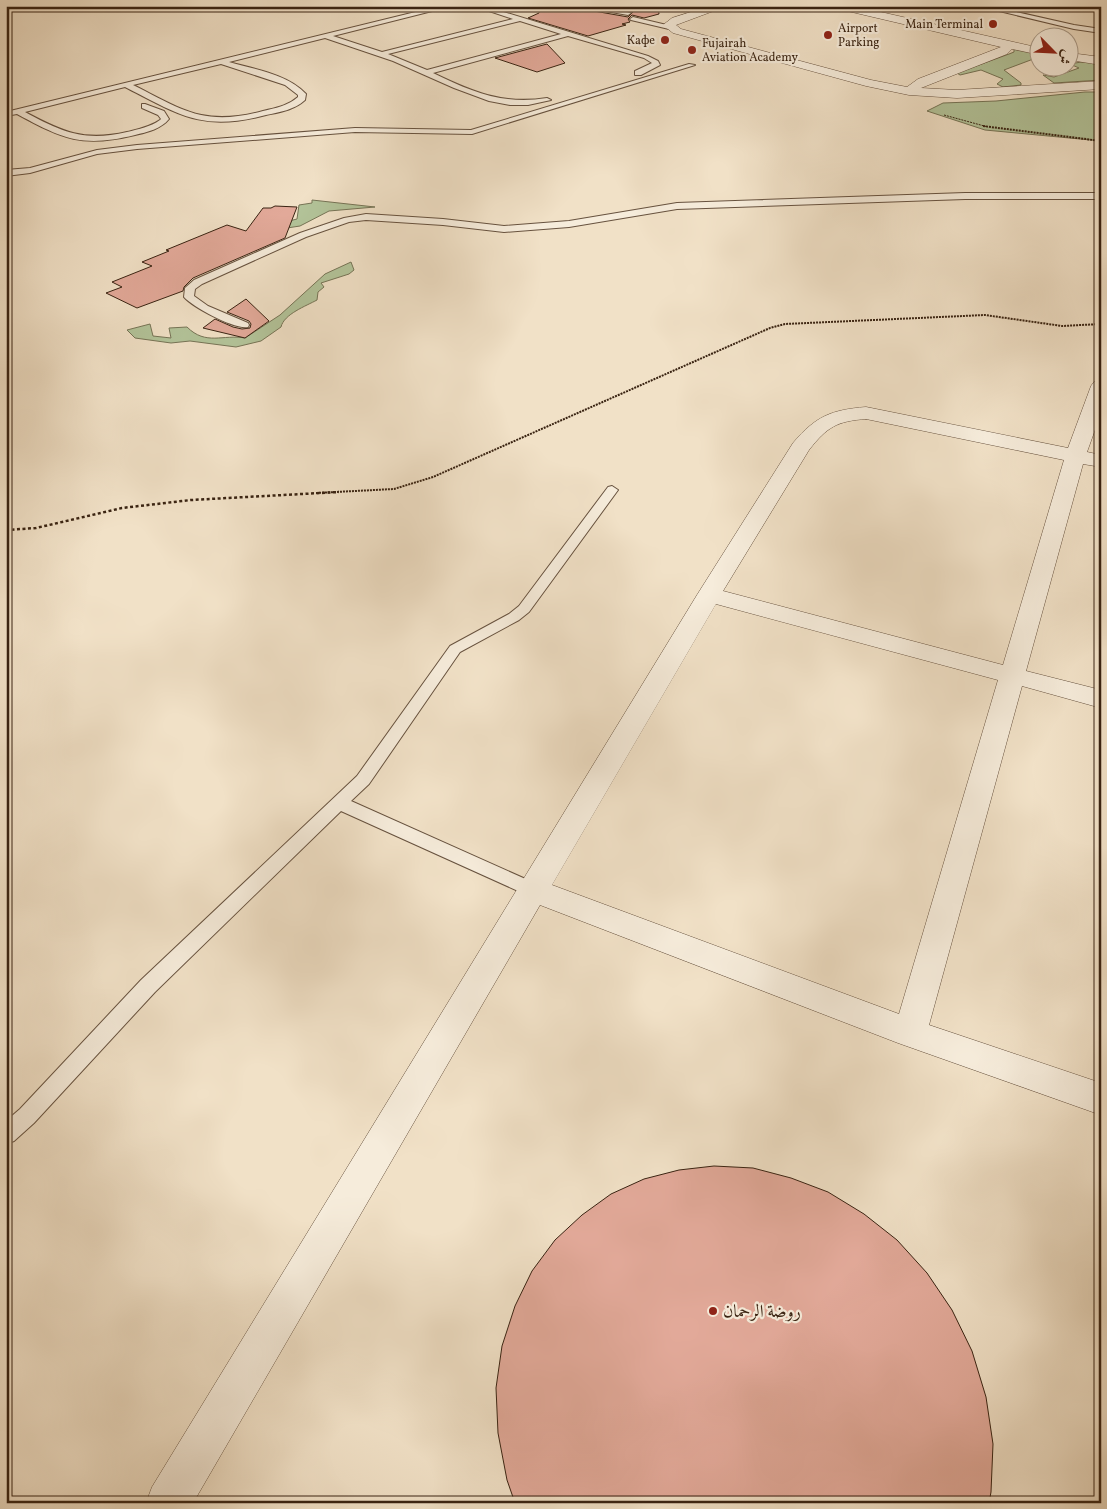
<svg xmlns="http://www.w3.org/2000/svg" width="1107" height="1509" font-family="Vollkorn,Amiri,serif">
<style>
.green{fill:#b3c49a;stroke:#767456}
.building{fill:#e2a999;stroke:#392312}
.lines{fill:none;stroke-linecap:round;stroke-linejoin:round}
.service-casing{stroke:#67523f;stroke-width:2}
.minor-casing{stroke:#67523f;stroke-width:1}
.path-far2{stroke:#392312;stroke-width:1;stroke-dasharray:2 1;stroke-linecap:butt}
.path-far1{stroke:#392312;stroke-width:2;stroke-dasharray:2 1;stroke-linecap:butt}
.path{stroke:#392312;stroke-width:2.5;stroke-dasharray:3 2.5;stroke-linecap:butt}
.service{fill:#f6ecdb;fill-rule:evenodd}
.minor{fill:#f6ecdb;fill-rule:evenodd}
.poi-dot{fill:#8f2418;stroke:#f6ecdb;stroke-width:2}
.labels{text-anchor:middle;stroke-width:4.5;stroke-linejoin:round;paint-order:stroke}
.far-poi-label{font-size:12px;fill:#392312;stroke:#f6ecdb;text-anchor:end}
.near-poi-label{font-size:18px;fill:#392312;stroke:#f6ecdb;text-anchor:start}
</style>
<rect width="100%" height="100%" fill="#f1e1c7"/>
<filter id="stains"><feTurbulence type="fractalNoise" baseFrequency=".004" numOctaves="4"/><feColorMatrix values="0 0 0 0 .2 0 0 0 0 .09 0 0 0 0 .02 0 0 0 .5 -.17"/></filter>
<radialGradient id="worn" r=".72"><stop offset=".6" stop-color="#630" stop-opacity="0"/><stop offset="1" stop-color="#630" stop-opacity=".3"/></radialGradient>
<path class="green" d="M1014,49L1039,54V58H1036L1004,70L1021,83V85L1003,87L997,84L1003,79L981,70L960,75L957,73L1009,54L1014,52Z
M1081,62L1101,63V80L1054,83L1043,75L1054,77L1079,68L1070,64Z
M1085,92H1101V141L985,130L927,111L943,103L996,101Z
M312,200L375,207L329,211L300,226L287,228L289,221L297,219L299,205L312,203Z
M351,262L354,270L349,274L321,283L324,287L318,292L317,300C306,306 284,314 281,327L261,341L236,347L190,341L171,343L135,338L127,330L150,324L153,336L171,338L169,328L187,327C206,346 223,334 245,338L280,315L325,274Z"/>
<path class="building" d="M540,6H589L594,11L628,17L633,12L610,6H658L659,14L644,18L632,15L628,19L630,22L622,24L626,25L588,36L528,18L539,13Z
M547,44L565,63L537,72L495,58Z
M275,206L297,207L285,238L193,278L184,287L183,291L137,308L106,293L122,287L112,282L152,266L142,262L169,251L166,250L227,225L246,231L263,208H271Z
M246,299L269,321L245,338L203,328L215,319L233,327L242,329L250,328L251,324L249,321L227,312Z
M714,1166L753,1168L791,1178L828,1192L864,1214L897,1240L927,1273L952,1310L972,1351L986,1397L993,1444L991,1492L989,1503H515L507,1480L498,1433L496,1388L502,1346L515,1306L532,1271L555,1240L582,1215L611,1194L644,1179L679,1170Z"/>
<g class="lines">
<g class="service-casing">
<path id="service" d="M440,6H452L333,36L382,52L513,19L474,6H484L648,56L658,61L660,65L641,75H635V71L652,63L644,58L568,36L433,73C472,92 503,105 547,98L551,100L528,105H510L489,101L454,88L393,61L325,38L229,62C253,69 288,74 306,94L305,100C294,110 280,112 266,115C202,132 180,115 125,87L25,112C62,132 84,142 127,132C139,129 150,127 160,120L161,119L158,115L142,108V104H145L164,111L169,119C161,129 147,132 135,135C82,148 63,139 17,114L6,116V112ZM520,21L561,34L427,70L388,54ZM221,64L285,85L298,95V97C288,106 275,108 263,111C204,127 183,110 133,85Z
M591,6H600L631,13L628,15L594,9Z
M978,6H990L1074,25L1101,29V33L1074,29Z
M633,17L671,26L672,27L669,29L631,20L630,19Z
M689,64L695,65L472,134L355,132L137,149L97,154L30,173L6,176V170L30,168L97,150L137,145L355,128L471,130Z
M965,193H1101V199H965L677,209L569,227L504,232L443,225L366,220L349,222L306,237L202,284L195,289L194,296L208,306L248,323L249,325L248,327C235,330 193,307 184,297L185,288L194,280L300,233L344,218L366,214L443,219L504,226L569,221L677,203Z
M612,486L618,490L529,612L519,620L460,652L369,784L351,801L539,885L542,890L539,895L533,897L527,895L341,811L155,992L34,1123L14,1141L6,1144V1121L20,1109L141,980L357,776L450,646L509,614L519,606L608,487Z"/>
</g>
<g class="minor-casing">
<path id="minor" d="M710,6H727L676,25L681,29L871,80L907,87L918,79L1001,47L839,9L834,6H854L1040,48V55L1012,49L1007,54L921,88L957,90L1101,81V89L957,98L909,95L866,86L673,33L663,25L672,18Z
M1070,53L1101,57V65L1070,60Z
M1101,380V413L1087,452L1101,455V467L1083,464L1026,671L1101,690V708L1022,686L929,1025L1101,1083V1115L898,1043L540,905L193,1503H146L152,1487L697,595L793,443C816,416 831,410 866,407L1068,448L1091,386L1094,382ZM866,419L1064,460L1003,665L723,591L809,450C827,427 837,421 866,419ZM716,604L998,680L899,1014L552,885Z"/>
</g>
<path class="path-far2" d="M944,115L988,127"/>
<path class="path-far1" d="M983,126L1101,141
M316,493L394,489L433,477L770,328L785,324L985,315L1062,326L1101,324"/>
<path class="path" d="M6,530L36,528L122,508L191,500L339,492"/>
<use href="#service" class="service"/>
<use href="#minor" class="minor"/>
</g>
<g class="poi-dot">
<circle cx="993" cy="24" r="5"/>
<circle cx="828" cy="35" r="5"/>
<circle cx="665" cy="40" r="5"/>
<circle cx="692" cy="50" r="5"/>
<circle cx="713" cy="1311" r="5"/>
</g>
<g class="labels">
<g class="far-poi-label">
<text x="983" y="28">Main Terminal</text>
<text x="838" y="32" text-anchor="start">Airport<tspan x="838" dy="14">Parking</tspan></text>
<text x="655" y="44">Кафе</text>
<text x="702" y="47" text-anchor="start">Fujairah<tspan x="702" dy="14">Aviation Academy</tspan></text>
</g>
<g class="near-poi-label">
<text x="723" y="1317">روضة الرحمان</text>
</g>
</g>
<rect width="1107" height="1509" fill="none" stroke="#f1e1c7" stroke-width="25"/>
<rect x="8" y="8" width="1092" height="1494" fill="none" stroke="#392312" stroke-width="2.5"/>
<rect x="12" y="12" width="1082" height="1484" fill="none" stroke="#392312"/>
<g transform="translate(1054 52) rotate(114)"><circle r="24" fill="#f6ecdb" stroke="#aa9c8b"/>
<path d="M0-4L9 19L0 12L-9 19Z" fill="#8f2418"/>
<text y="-8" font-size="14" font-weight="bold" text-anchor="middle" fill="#392312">ش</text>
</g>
<rect width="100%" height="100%" filter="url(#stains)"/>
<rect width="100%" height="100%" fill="url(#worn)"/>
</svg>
